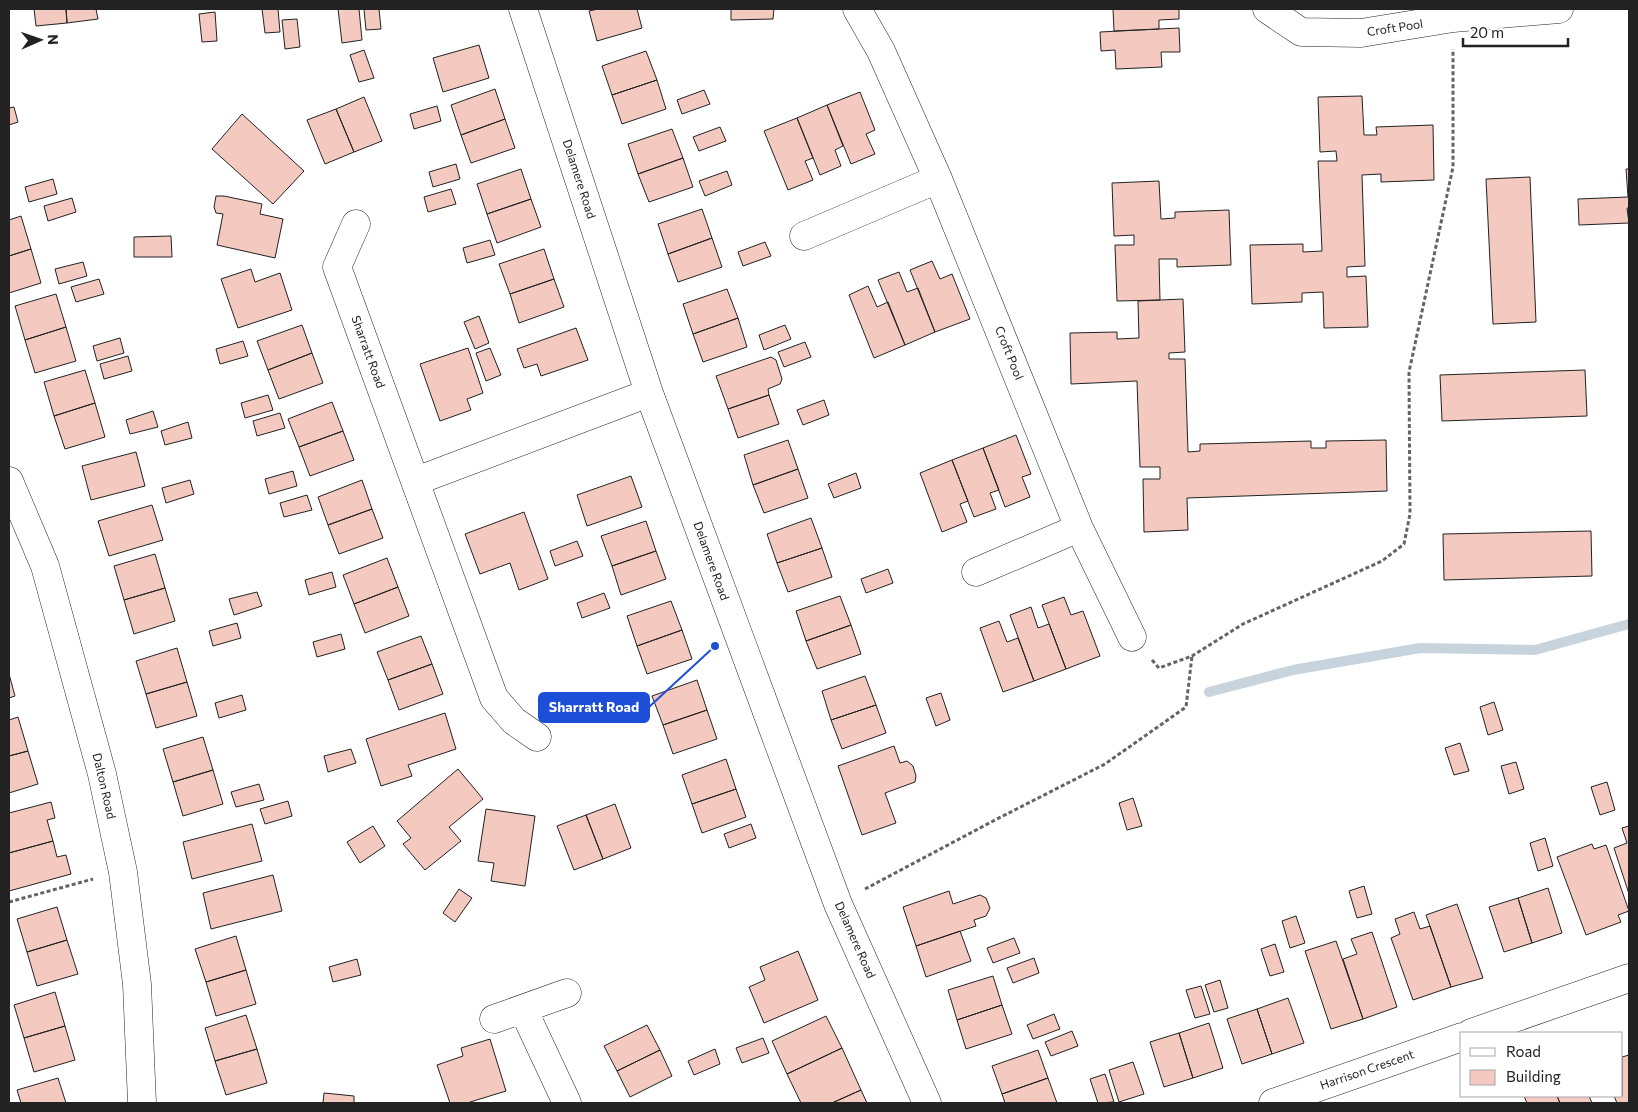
<svg xmlns="http://www.w3.org/2000/svg" width="1638" height="1112" font-family="Commissioner,sans-serif">
<style>
.lines{fill:none;stroke-linecap:round;stroke-linejoin:round}
.stream{stroke:#c7d3dd;stroke-width:10}
.building{fill:#f3c9c0;stroke:#222}
.street-casing{stroke:#222;stroke-width:29}
.path{stroke:#646464;stroke-width:3;stroke-dasharray:4 2.5;stroke-linecap:butt}
.street{stroke:#fff;stroke-width:28}
.labels{text-anchor:middle;stroke-width:4;stroke-linejoin:round;paint-order:stroke}
.street-label{font-size:12px;fill:#222;stroke:#fff}
.leader{fill:none;stroke:#1d4ed8;stroke-width:2}
.callout-dot{fill:#1d4ed8;stroke:#fff;stroke-width:2}
.callout{fill:#1d4ed8;stroke:#1d4ed8;stroke-width:2}
.callout-label{font-size:14px;text-anchor:middle;font-weight:bold;fill:#fff}
</style>
<rect width="100%" height="100%" fill="#fff"/>
<g class="lines">
<path class="stream" d="M1209,692L1293,670L1420,648L1535,650L1629,624"/>
</g>
<path class="building" d="M34,9H66L67,23L36,26Z
M66,9H96L98,19L67,23Z
M262,9H278L280,32L265,33Z
M338,9H359L362,40L342,43Z
M364,9H379L381,29L366,30Z
M598,9H637L642,28L597,41L589,11Z
M731,9H774L773,19L731,20Z
M1113,9H1179V19L1159,20V29L1114,31Z
M215,12L217,41L202,42L199,14Z
M297,19L300,47L285,49L282,20Z
M1179,28L1180,52H1161L1162,67L1116,69L1115,50L1101,51L1100,32Z
M479,45L489,78L443,92L433,58Z
M364,50L374,78L359,82L350,55Z
M646,51L657,80L612,95L602,66Z
M657,80L666,109L622,124L612,95Z
M495,89L505,119L461,135L451,105Z
M704,90L710,104L682,114L677,100Z
M860,92L875,130L866,134L875,154L851,164L827,105Z
M1362,96L1364,135H1377L1376,127L1433,125L1434,180L1381,182V174L1362,175L1365,266L1347,267V277L1366,276L1368,327L1324,328L1323,292L1302,293V302L1252,304L1250,245L1303,244V252L1322,251L1318,161H1337L1336,151L1320,152L1318,97Z
M364,97L382,141L354,152L336,109Z
M827,105L843,146L835,150L841,166L820,175L797,118Z
M437,106L441,121L414,129L410,114Z
M14,107L18,122L9,125V108Z
M336,109L354,152L325,164L307,120Z
M242,114L304,171L273,204L212,149Z
M797,118L813,158L805,161L813,180L788,190L764,131Z
M505,119L515,148L471,163L461,135Z
M720,127L726,141L699,151L693,137Z
M672,129L683,158L638,174L628,144Z
M683,158L693,187L649,202L638,174Z
M456,164L460,179L433,187L429,172Z
M521,169L531,199L487,214L477,184Z
M1626,169H1629V208H1627L1629,223L1579,225L1578,199L1628,197Z
M727,171L732,185L705,196L699,181Z
M1530,177L1536,322L1493,324L1486,179Z
M53,179L57,194L29,202L25,187Z
M1159,181L1161,219L1175,218V212L1229,210L1231,265L1177,267V259H1159L1160,300L1117,301L1115,245H1134V235L1114,236L1112,183Z
M451,189L456,204L428,212L424,197Z
M216,196H224L262,204L260,214L283,219L275,258L217,245L223,214L216,213L214,207Z
M72,198L76,212L48,221L44,206Z
M531,199L541,227L497,243L487,214Z
M702,209L712,238L668,254L658,224Z
M21,216L31,249L9,256V220Z
M171,236L172,257H134V237Z
M712,238L722,267L678,282L668,254Z
M490,240L495,255L467,263L463,248Z
M765,242L771,256L743,266L738,252Z
M31,249L41,283L9,293V256Z
M544,249L554,279L510,294L499,264Z
M932,261L940,279L952,274L970,319L935,332L910,270Z
M83,262L87,276L59,284L55,269Z
M251,269L255,282L280,273L292,310L238,328L221,279Z
M899,272L907,292L918,288L935,332L905,345L878,280Z
M99,279L104,294L76,302L71,287Z
M554,279L564,307L519,323L510,294Z
M868,286L877,307L888,302L905,345L874,358L849,295Z
M727,289L738,318L693,334L683,304Z
M56,294L66,327L25,340L15,306Z
M1183,299L1185,352L1169,353V359H1185L1188,452L1200,451V444L1311,441V448H1326V441L1386,440L1387,491L1187,498L1188,530L1144,532L1143,479H1160V467H1140L1137,381L1071,384L1070,333L1117,332V339L1139,338L1138,301Z
M479,316L489,343L475,349L464,322Z
M738,318L747,347L703,362L693,334Z
M302,325L312,353L268,370L257,341Z
M785,325L791,339L764,350L759,335Z
M66,327L76,361L35,373L25,340Z
M576,328L588,360L541,376L537,364L524,368L517,349Z
M120,338L124,353L97,361L93,346Z
M243,341L248,356L220,364L216,349Z
M805,342L811,357L784,367L778,352Z
M468,348L483,393L467,399L471,410L440,421L420,364Z
M490,348L501,375L486,381L476,353Z
M312,353L323,383L279,399L268,370Z
M128,356L132,371L104,379L100,364Z
M771,357L776,360L782,379L780,384L768,389L769,395L728,409L716,376Z
M85,370L95,403L54,416L44,382Z
M1585,370L1587,416L1442,421L1440,375Z
M268,395L273,410L245,418L241,403Z
M769,395L779,424L738,438L728,409Z
M824,400L829,415L803,425L797,410Z
M332,402L343,431L299,447L288,419Z
M95,403L105,437L65,449L54,416Z
M153,411L158,427L130,434L126,420Z
M280,413L285,428L257,436L253,421Z
M188,422L192,438L165,445L161,431Z
M343,431L354,460L310,476L299,447Z
M1016,435L1031,474L1022,477L1030,497L1005,507L983,448Z
M788,440L798,469L753,485L744,455Z
M983,448L999,490L990,493L996,509L974,517L952,460Z
M136,452L145,486L91,500L82,466Z
M952,460L968,501L960,504L967,522L942,532L920,473Z
M798,469L808,498L764,513L753,485Z
M293,471L297,486L269,494L265,479Z
M856,473L861,488L834,498L828,484Z
M631,476L642,507L587,526L577,495Z
M190,480L194,494L166,503L162,488Z
M362,480L372,509L328,525L318,497Z
M307,495L312,510L284,517L280,503Z
M152,505L163,540L109,556L98,521Z
M372,509L383,538L339,554L328,525Z
M524,512L548,579L519,590L510,563L480,574L465,534Z
M811,518L822,548L777,563L767,534Z
M646,521L656,551L612,566L601,536Z
M1591,531L1592,576L1444,580L1443,534Z
M577,541L583,556L555,566L550,551Z
M822,548L832,577L788,592L777,563Z
M656,551L666,579L621,595L612,566Z
M155,554L165,588L124,600L114,566Z
M387,558L398,587L354,604L343,575Z
M888,569L893,583L866,593L861,579Z
M332,572L336,587L309,595L305,580Z
M398,587L409,616L365,633L354,604Z
M165,588L175,621L134,634L124,600Z
M257,592L262,606L234,615L229,599Z
M604,593L610,608L582,618L577,603Z
M840,596L851,625L806,641L796,611Z
M1064,597L1071,615L1083,611L1100,656L1066,669L1042,605Z
M671,601L682,630L637,646L627,616Z
M1031,607L1038,628L1049,624L1066,669L1034,681L1010,615Z
M999,621L1007,642L1018,638L1034,681L1003,692L980,628Z
M237,623L241,638L213,646L209,631Z
M851,625L861,654L817,669L806,641Z
M682,630L692,659L647,674L637,646Z
M341,634L345,649L317,657L313,642Z
M421,636L432,664L388,680L377,652Z
M177,648L187,682L146,694L136,661Z
M432,664L443,694L399,710L388,680Z
M9,674L15,696L9,698Z
M865,676L876,705L831,720L822,691Z
M697,680L707,710L663,725L652,696Z
M187,682L197,716L156,728L146,694Z
M941,693L950,720L936,726L926,698Z
M242,695L246,710L219,718L215,703Z
M1494,702L1503,730L1488,735L1480,707Z
M876,705L886,733L842,749L831,720Z
M707,710L717,739L673,754L663,725Z
M445,713L456,749L408,765L412,776L381,786L366,739Z
M18,717L28,751L9,756V720Z
M203,737L213,770L173,782L163,749Z
M1460,743L1469,771L1454,775L1445,748Z
M894,746L900,763L907,761L913,766L916,776L915,782L885,793L896,823L862,835L838,766Z
M351,749L356,763L328,772L324,756Z
M28,751L38,784L9,793V756Z
M726,759L736,789L692,804L682,775Z
M1516,762L1524,789L1509,794L1501,766Z
M458,769L483,799L449,827L461,841L425,870L403,844L411,838L397,821Z
M213,770L223,804L183,816L173,782Z
M1607,782L1615,810L1600,815L1591,787Z
M259,784L264,800L236,807L231,792Z
M736,789L746,817L702,833L692,804Z
M1133,798L1142,826L1127,830L1119,803Z
M288,801L292,816L265,824L260,809Z
M51,802L55,818L47,820L53,841L9,853V813Z
M615,804L631,848L603,859L586,815Z
M486,809L535,816L525,886L491,881L494,863L478,861Z
M586,815L603,859L574,870L557,826Z
M252,824L262,861L192,879L183,842Z
M751,824L756,838L729,848L724,834Z
M373,826L385,846L360,863L347,842Z
M1629,826V894L1614,848L1627,843L1622,828Z
M1545,838L1553,866L1538,871L1530,843Z
M53,841L57,857L66,855L71,874L9,891V853Z
M1592,844L1594,849L1606,845L1629,911L1618,915L1621,922L1586,935L1557,857Z
M273,875L282,911L211,929L203,893Z
M1364,886L1372,914L1357,918L1349,891Z
M1548,888L1562,933L1532,943L1518,898Z
M459,889L472,898L455,922L443,913Z
M949,891L953,904L980,895L986,898L990,908L986,916L974,920L976,926L916,946L903,907Z
M1518,898L1532,943L1504,952L1489,907Z
M1457,904L1483,978L1451,987L1426,915Z
M57,907L67,940L27,952L17,919Z
M1414,912L1420,929L1430,926L1451,987L1413,1000L1391,938L1400,934L1395,919Z
M1296,916L1305,943L1290,948L1282,921Z
M960,931L971,961L926,977L916,946Z
M1372,932L1397,1007L1363,1019L1343,959L1357,954L1351,939Z
M236,936L246,970L206,982L195,949Z
M1014,938L1020,953L993,963L987,948Z
M67,940L78,974L37,986L27,952Z
M1336,941L1363,1019L1331,1029L1305,951Z
M1275,944L1284,972L1270,976L1261,949Z
M798,951L818,1000L764,1023L749,987L765,980L760,967Z
M1034,958L1039,973L1013,983L1007,968Z
M357,959L361,975L333,982L329,967Z
M246,970L256,1004L216,1016L206,982Z
M993,976L1002,1005L957,1020L948,990Z
M1220,980L1228,1008L1214,1012L1205,985Z
M1201,986L1210,1014L1195,1018L1186,990Z
M55,992L65,1026L24,1038L14,1005Z
M1288,998L1304,1043L1272,1054L1257,1009Z
M1002,1005L1012,1034L966,1049L957,1020Z
M1257,1009L1272,1054L1242,1064L1227,1019Z
M1054,1014L1060,1029L1033,1039L1027,1025Z
M246,1015L257,1049L215,1061L205,1028Z
M826,1016L842,1048L787,1074L772,1041Z
M1209,1023L1223,1068L1193,1078L1179,1033Z
M647,1025L660,1050L617,1071L604,1046Z
M65,1026L75,1060L34,1072L24,1038Z
M1072,1031L1078,1046L1051,1056L1045,1042Z
M1179,1033L1193,1078L1164,1087L1150,1042Z
M763,1038L769,1053L742,1063L736,1048Z
M490,1039L506,1091L467,1103H450L437,1065L463,1056L461,1048Z
M842,1048L861,1090L832,1103H801L787,1074Z
M257,1049L267,1083L226,1095L215,1061Z
M715,1049L720,1064L694,1075L688,1061Z
M660,1050L672,1076L630,1097L617,1071Z
M1038,1050L1048,1078L1002,1094L992,1066Z
M1629,1055V1103H1617L1614,1096H1622V1057Z
M1133,1062L1144,1094L1119,1102L1109,1070Z
M1105,1074L1114,1102L1098,1103L1090,1079Z
M58,1078L66,1103H21L17,1090Z
M1048,1078L1057,1103H1005L1002,1094Z
M861,1090L867,1103H832Z
M324,1093L354,1096V1103H323Z
M1524,1096H1557L1560,1103H1527Z
M1557,1096H1589L1592,1103H1560Z"/>
<g class="lines">
<g class="street-casing">
<path id="street" d="M523,9L649,393L838,904L927,1103
M857,9L881,51L938,179L1079,528L1132,637
M1267,9L1301,32L1361,33L1453,18L1559,9
M356,224L337,267L494,698L514,721L537,737
M804,236L938,179
M9,481L45,566L102,774L123,872L137,984L142,1103
M416,481L649,393
M976,572L1079,528
M523,1009L567,1103
M494,1019L567,993
M1471,1033L1629,978
M1273,1103L1462,1037"/>
</g>
<path class="path" d="M1152,660L1159,668L1192,656L1243,624L1382,561L1404,544L1410,514L1409,372L1453,167V49
M865,889L995,820L1105,764L1186,707L1192,656
M9,902L93,879"/>
<use href="#street" class="street"/>
</g>
<g class="labels">
<g class="street-label">
<text transform="translate(1395 28) rotate(-9)" y="4">Croft Pool</text>
<text transform="translate(579 179) rotate(72)" y="4">Delamere Road</text>
<text transform="translate(368 352) rotate(70)" y="4">Sharratt Road</text>
<text transform="translate(1009 353) rotate(68)" y="4">Croft Pool</text>
<text transform="translate(711 561) rotate(70)" y="4">Delamere Road</text>
<text transform="translate(104 786) rotate(77)" y="4">Dalton Road</text>
<text transform="translate(855 940) rotate(66)" y="4">Delamere Road</text>
<text transform="translate(1367 1070) rotate(-19)" y="4">Harrison Crescent</text>
</g>
</g>
<path class="leader" d="M715 646L649 707"/>
<circle class="callout-dot" cx="715" cy="646" r="5"/>
<rect class="callout" x="539" y="693" width="110" height="29" rx="5"/>
<g class="callout-label">
<text x="594" y="712">Sharratt Road</text>
</g>
<rect width="1638" height="1112" fill="none" stroke="#222222" stroke-width="20"/>
<rect x="1460" y="1032" width="162" height="65" fill="#ffffff" stroke="#a7a7a7"/>
<rect x="1470" y="1048" width="25" height="8" fill="#ffffff" stroke="#a7a7a7"/>
<text x="1506" y="1057" font-size="15" fill="#222222">Road</text>
<rect x="1470" y="1070" width="25" height="15" fill="#f3c9c0" stroke="#a7a7a7"/>
<text x="1506" y="1082" font-size="15" fill="#222222">Building</text>
<g transform="translate(40 40) rotate(88)" stroke="#ffffff" stroke-width="4" paint-order="stroke">
<path d="M0-4L9 19L0 12L-9 19Z" fill="#222222"/>
<text y="-8" font-size="14" font-weight="bold" text-anchor="middle" fill="#222222">N</text>
</g>
<path d="M1463 38v8h105v-8" fill="none" stroke="#222222" stroke-width="2.5"/>
<text x="1470" y="38" font-size="15" fill="#222222" stroke="#ffffff" stroke-width="4" paint-order="stroke">20 m</text>
</svg>
